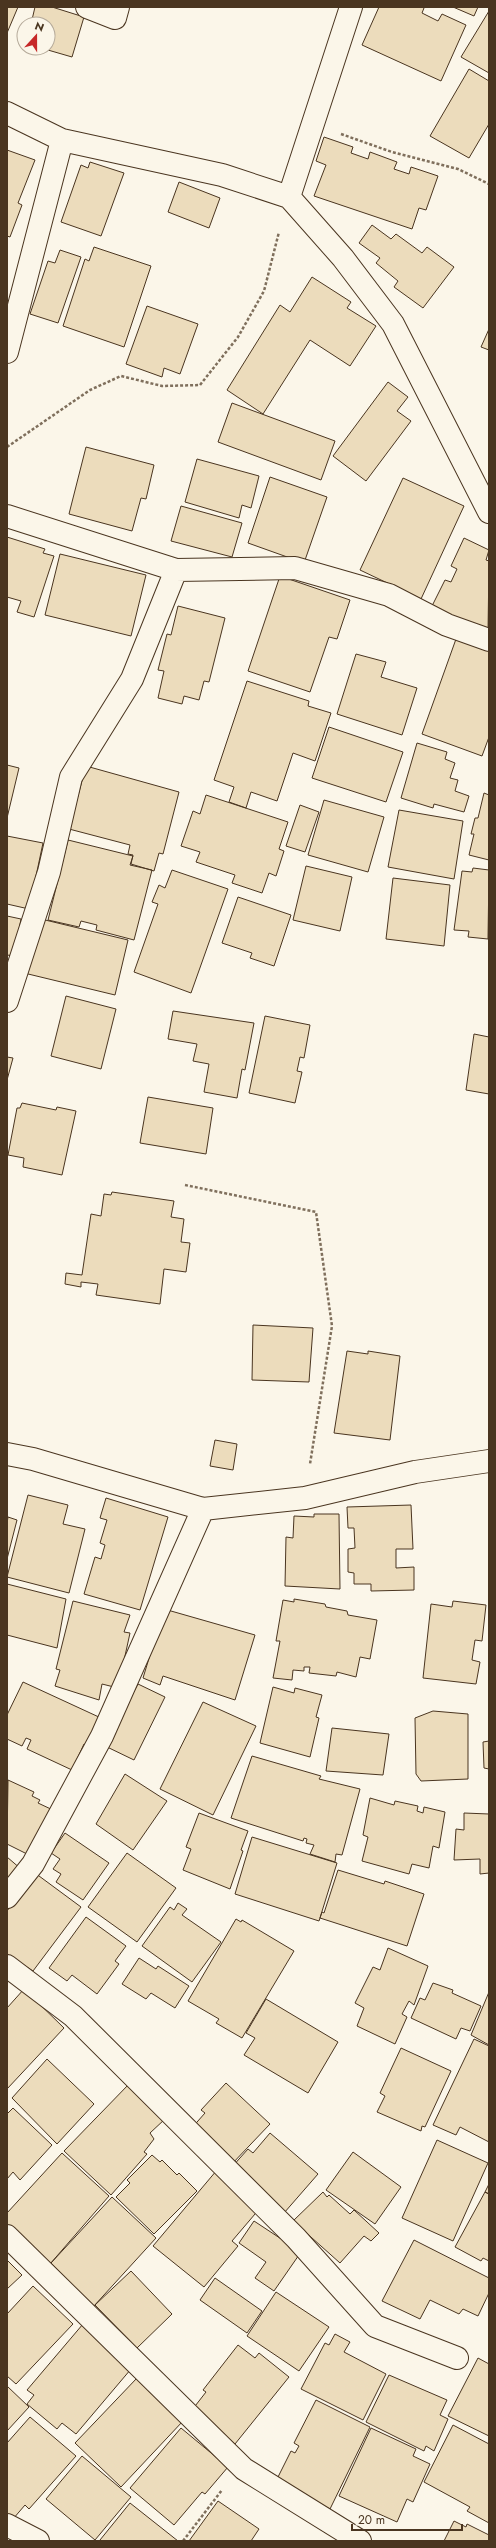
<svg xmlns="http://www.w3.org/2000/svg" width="496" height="2548" font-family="Jost,sans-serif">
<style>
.building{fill:#ecdcbc;stroke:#4a3520}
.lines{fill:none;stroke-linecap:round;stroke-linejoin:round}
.minor-casing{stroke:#4a3520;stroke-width:24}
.path{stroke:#7f6f5c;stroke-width:2.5;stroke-dasharray:3 2;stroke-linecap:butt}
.minor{stroke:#fbf6e9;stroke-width:22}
</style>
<rect width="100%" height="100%" fill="#fbf6e9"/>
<path class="building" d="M7,7H18L7,33Z
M35,7H52L84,17L72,57L41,48H48V24H31Z
M379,7H422L424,8L422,13L438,21L442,14L466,25L441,81L362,45Z
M453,7H478L474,16Z
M489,11V73L461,57Z
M469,69L489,81V124L469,158L430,136Z
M324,137L353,147L351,153L368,159L370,152L397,162L394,169L409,174L411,167L438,176L426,210L419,208L412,229L314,196L326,165L316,161Z
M7,150L35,160L18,203L22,205L10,237L7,236Z
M90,162L124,173L101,236L61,222L81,165L88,168Z
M179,182L220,198L209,228L168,212Z
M372,225L391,239L396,234L422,253L427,247L454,267L423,308L394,287L398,281L376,263L380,258L359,243Z
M94,247L151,266L124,347L63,326L85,259L89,261Z
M60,250L81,257L58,323L30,314L48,261L55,263Z
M312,277L351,302L347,308L376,326L350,366L310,340L263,414L227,390L280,305L290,312Z
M147,306L198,324L180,374L164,368L162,377L126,364Z
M489,329V350L481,347Z
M388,382L408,397L397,411L411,421L366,481L333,456Z
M232,403L335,441L321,480L218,442Z
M86,447L154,465L146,499L141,498L132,531L69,514Z
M197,459L259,476L251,508L242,505L239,518L185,502Z
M270,477L327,497L304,563L248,543Z
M403,478L464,506L421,599L360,570Z
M181,506L242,523L232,557L171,541Z
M7,537L45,549L43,553L54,556L34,617L17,612L21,601L7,597Z
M464,538L489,550L486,560L489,561L488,633L432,606L445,580L451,582L457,569L451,566Z
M60,554L146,575L131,636L45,615Z
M280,576L350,600L337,639L329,637L310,692L248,671Z
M178,606L225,618L209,682L204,681L199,700L184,696L182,704L158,698L164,671L158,670L167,634L171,635Z
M456,639L489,651V737L482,756L422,734Z
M356,654L386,662L381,677L417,688L402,735L337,714Z
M247,681L309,701L308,706L331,713L315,761L293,753L277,801L251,792L246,808L229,802L234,787L214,780Z
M329,727L403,752L386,802L312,778Z
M417,743L447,752L445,759L455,763L450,778L458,780L455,791L469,796L464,812L434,804L433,808L401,798Z
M7,765L19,768L7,818Z
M86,766L179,792L163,854L159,853L154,871L131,864L133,855L128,854L130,845L69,829Z
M484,793L489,795V860L469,855L474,834H471L475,818H478Z
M206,795L288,822L279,849L284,851L276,876L269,873L262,893L232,883L235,875L196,862L200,852L181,846L193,811L200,814Z
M324,800L384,817L368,872L308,855Z
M300,805L319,812L305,852L286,846Z
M399,810L463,821L454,879L388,867Z
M7,836L43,843L29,909L7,904Z
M68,840L133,856L130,865L152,870L134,940L96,930L97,925L81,921L79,927L48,920Z
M306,866L352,877L340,931L293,920Z
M473,868L489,870L488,939L468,937L469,931L454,930L462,871L472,872Z
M172,870L228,889L191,993L134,972L158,904L152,902L159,885L165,888Z
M393,878L450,885L444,946L386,939Z
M238,897L291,915L274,966L250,958L252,953L222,943Z
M7,916L21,919L14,956L7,955Z
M41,919L128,940L115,995L24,973Z
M66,996L116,1009L101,1069L51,1056Z
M173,1011L254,1023L245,1070L242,1069L237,1098L204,1092L209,1064L193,1061L197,1044L168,1039Z
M265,1016L310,1025L304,1058L300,1057L297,1071L302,1072L295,1103L249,1093Z
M474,1034L489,1037V1094L466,1090Z
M7,1057L13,1058L7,1080Z
M148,1097L213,1108L206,1154L140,1143Z
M22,1103L56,1110L57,1107L76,1111L62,1175L23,1167L24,1158L8,1155L17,1108H20Z
M112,1192L174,1201L171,1217L184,1219L181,1242L190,1243L186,1272L164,1269L160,1304L96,1295L98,1284L81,1282V1287L65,1284L66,1273L82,1275L91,1214L101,1216L104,1194L111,1195Z
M253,1325L313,1328L309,1382L252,1380Z
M347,1351L368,1354V1351L400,1356L390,1440L334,1433Z
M215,1440L237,1444L233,1470L210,1466Z
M28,1495L68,1505L63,1524L85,1529L69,1593L7,1577Z
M106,1498L168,1517L140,1610L84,1594L95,1557L101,1559L105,1545L100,1543L107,1520L100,1518Z
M411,1505L413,1549H396V1568L414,1567V1590L371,1591V1584H354V1573L348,1572V1549L355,1548L354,1528H348L347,1507Z
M314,1514H339L340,1589L285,1586L286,1537L293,1538L294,1516L314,1517Z
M8,1517L17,1520L7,1559V1523Z
M7,1584L66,1599L57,1648L7,1635Z
M294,1599L325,1604L326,1607L347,1611L348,1615L377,1620L370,1659L360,1657L356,1677L337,1672L336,1676L309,1673L310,1667H304V1671L293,1670L292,1680L273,1678L280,1641H276L283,1600L294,1602Z
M73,1601L130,1615L124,1632L130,1633L118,1688L102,1684L99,1700L55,1686L60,1670L56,1669Z
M453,1601L486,1605L482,1641L475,1640L472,1660L480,1662L476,1684L423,1678L431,1604L452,1607Z
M164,1609L255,1635L235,1700L163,1676L160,1685L143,1678Z
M23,1682L101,1718L89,1747L84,1744L72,1770L27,1749L31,1740L26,1738L22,1746L7,1739V1715Z
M138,1684L165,1697L134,1760L105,1746Z
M273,1687L294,1693L295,1688L322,1695L316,1717L319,1718L310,1757L260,1743Z
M203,1702L256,1726L213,1815L160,1789Z
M433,1711L468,1714V1779L421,1781L416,1774L415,1718Z
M332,1728L389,1734L383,1775L326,1771Z
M489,1741V1769L484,1768L483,1742Z
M252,1756L321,1776L319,1779L360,1789L342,1855L336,1854L335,1862L310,1854L314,1845L306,1843L307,1839L304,1838L303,1841L231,1818Z
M125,1774L167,1801L133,1850L96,1824Z
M8,1780L34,1792L32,1796L40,1800L38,1803L55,1811L33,1857L7,1844Z
M370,1798L394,1805L395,1801L418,1806L417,1811L423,1813L424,1807L445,1812L439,1848L433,1846L429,1868L412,1864L409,1874L362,1861L368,1837L363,1835Z
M199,1813L248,1831L241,1850L243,1851L230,1889L183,1870L191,1849L186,1847Z
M464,1813L489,1814V1873L480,1874V1859L454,1860L456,1829L464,1830Z
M65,1833L109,1863L83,1900L56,1882L61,1874L53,1869L60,1859L51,1853Z
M252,1837L337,1863L319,1921L235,1894Z
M127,1853L176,1888L137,1942L88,1907Z
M7,1857L21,1869L7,1884Z
M338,1870L384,1884L385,1881L424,1894L407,1946L320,1918L322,1912L324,1913Z
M35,1873L81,1907L33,1971L7,1954V1911Z
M178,1903L187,1909L182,1915L221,1942L192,1982L142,1946L170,1907L174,1910Z
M86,1917L126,1946L115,1961L119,1964L97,1994L72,1975L67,1981L49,1968Z
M236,1919L241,1922L242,1920L294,1951L242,2038L216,2023L219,2019L188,2001Z
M388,1948L428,1966L414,2005L409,2001L402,2014L407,2017L395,2044L357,2026L364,2008L355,2003L373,1967L380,1970Z
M139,1958L156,1969L158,1966L189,1986L175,2008L151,1993L146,1999L122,1984Z
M433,1983L453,1990L452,1993L481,2006L470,2031L461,2028L456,2039L411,2018L420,1998L425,2000Z
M24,1989L64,2028L7,2089V2008Z
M489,1992V2045L471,2035Z
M266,1999L338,2042L308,2093L244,2055L255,2038L246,2033Z
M474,2039L489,2046V2142L460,2127L456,2135L433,2125Z
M401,2048L451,2071L425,2127L422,2126L421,2131L377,2112L385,2096L380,2093Z
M47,2059L94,2104L57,2144L12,2098Z
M130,2083L165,2119L150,2133L154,2139L144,2152L147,2154L111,2195L64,2151Z
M226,2083L270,2124L230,2166L190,2130L205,2113L201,2110Z
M13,2108L52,2145L20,2180L13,2172L7,2179V2114Z
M270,2133L318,2174L284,2213L231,2168L248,2149L253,2153Z
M437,2140L488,2163L453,2241L402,2218Z
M353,2152L401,2187L375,2224L326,2190Z
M62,2153L109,2196L50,2264L7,2225V2213Z
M152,2155L160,2162L162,2160L177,2175L179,2173L197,2191L154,2234L116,2197L130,2183L127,2180Z
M217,2170L261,2207L232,2241L238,2246L204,2287L153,2246Z
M489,2184V2194L485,2192Z
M323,2192L327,2197L329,2195L350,2214L354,2210L379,2233L371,2241L364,2236L340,2263L293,2221Z
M485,2192L489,2194V2261L483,2258L481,2261L455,2247Z
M112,2197L156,2238L93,2307L51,2263Z
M254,2221L301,2252L274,2291L255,2278L266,2262L239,2243Z
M414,2240L489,2278V2293L478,2316L463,2309L459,2314L430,2300L420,2319L382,2301Z
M7,2260L22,2275L7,2289Z
M131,2271L172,2314L137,2348L95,2305Z
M215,2278L262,2311L247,2333L200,2300Z
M33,2286L73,2324L16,2384L7,2376V2314Z
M276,2292L329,2327L299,2371L247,2336Z
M83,2324L131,2369L76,2434L62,2423L57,2429L27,2404L34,2395L27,2390Z
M335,2334L350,2342L344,2352L386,2374L363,2420L301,2389L325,2343L329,2345Z
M238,2345L255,2358L259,2353L289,2377L235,2444L192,2410L206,2392L203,2390Z
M478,2358L489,2364V2436L448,2416Z
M389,2375L447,2400L440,2415L448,2419L434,2451L426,2446L424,2451L366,2422Z
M137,2378L183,2421L121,2487L75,2443Z
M7,2386L29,2407L7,2431Z
M316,2400L370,2427L330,2509L275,2483L291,2451L295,2453L299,2446L294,2443Z
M30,2417L76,2456L29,2509L25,2505L13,2519L7,2514V2443Z
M453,2425L489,2444V2523L467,2511L470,2507L424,2482Z
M181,2428L228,2467L205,2494L202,2492L174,2525L130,2488Z
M371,2428L416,2449L413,2456L430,2464L413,2502L407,2499L397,2522L339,2496Z
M82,2456L131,2497L95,2540L46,2499Z
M218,2501L259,2529L251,2541H189Z
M130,2503L178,2541H101L100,2540Z
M454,2521L466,2527L467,2524L489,2535V2541H444Z"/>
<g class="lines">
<g class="minor-casing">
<path id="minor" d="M87,7L115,18L118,7
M7,113L62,140L222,175L289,197L343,258L393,324L489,512
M289,197L351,7
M7,352L62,140
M7,516L176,570L295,568L389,595L447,625L489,640
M7,1001L49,872L71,777L132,679L176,570
M7,1454L33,1459L203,1509L305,1498L415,1472L489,1461
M7,1897L33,1864L102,1736L203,1509
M7,1966L73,2016L296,2238L375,2326L457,2358
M7,2236L244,2469L360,2541
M7,2525L38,2541"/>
</g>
<path class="path" d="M341,134L392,152L458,169L489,184
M7,447L90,390L121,376L162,386L200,385L238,337L264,291L279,232
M185,1185L316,1212L332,1326L310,1464
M183,2541L222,2490"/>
<use href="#minor" class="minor"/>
</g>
<rect width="496" height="2548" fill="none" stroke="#4a3520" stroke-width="16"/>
<g transform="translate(36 36) rotate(21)"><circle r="19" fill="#fbf6e9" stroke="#b4a999"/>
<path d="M0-3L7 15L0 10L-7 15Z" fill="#c62828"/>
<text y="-6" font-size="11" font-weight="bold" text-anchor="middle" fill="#4a3520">N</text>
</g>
<path d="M352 2524v6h110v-6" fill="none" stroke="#4a3520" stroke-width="2"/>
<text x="358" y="2524" font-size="12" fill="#4a3520" stroke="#fbf6e9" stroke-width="3" paint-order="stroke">20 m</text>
</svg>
